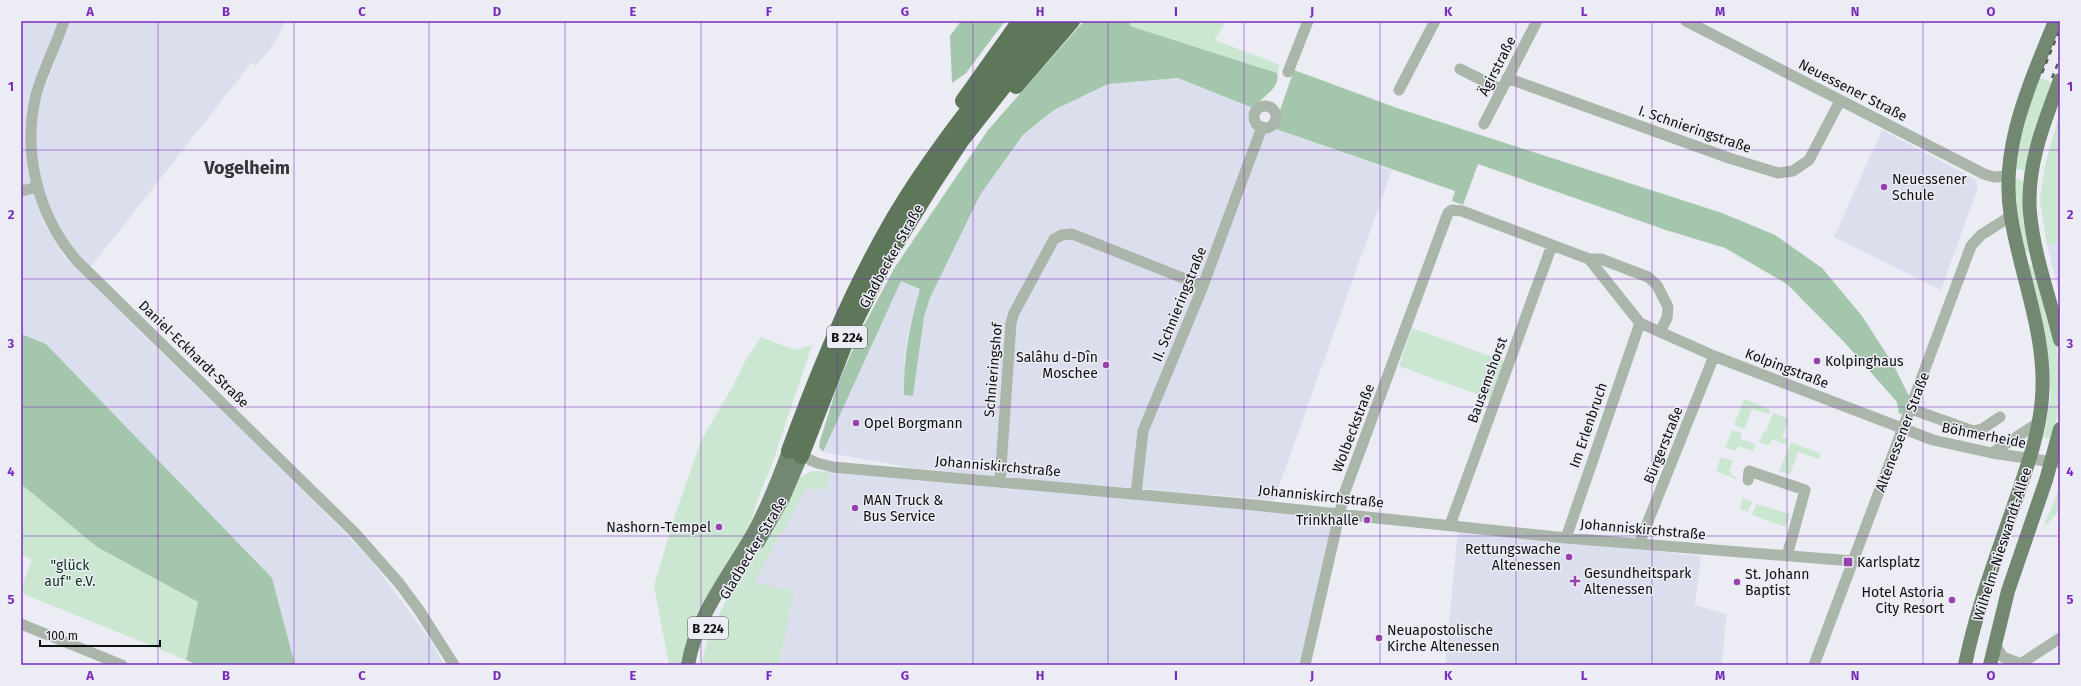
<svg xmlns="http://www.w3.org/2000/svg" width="2081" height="686" font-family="'Fira Sans',sans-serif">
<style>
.built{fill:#dbdeec}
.green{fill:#cbe7d2}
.forest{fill:#a4c6ac}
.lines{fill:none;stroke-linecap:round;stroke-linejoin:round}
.minor{stroke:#aab6a9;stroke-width:11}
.major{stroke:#728870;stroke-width:14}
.highway{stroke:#5e775b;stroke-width:16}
.rail{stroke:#5b5c60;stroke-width:2.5;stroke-dasharray:5 5;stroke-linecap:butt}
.grid{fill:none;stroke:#7b2cbf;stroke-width:1;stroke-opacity:0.55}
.poi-dot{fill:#9741ae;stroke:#ebecf4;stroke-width:1.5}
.labels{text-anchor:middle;stroke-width:3;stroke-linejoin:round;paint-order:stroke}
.shield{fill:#ebecf4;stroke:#525256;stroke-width:1}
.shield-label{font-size:13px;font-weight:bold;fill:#101013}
.street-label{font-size:14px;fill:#101013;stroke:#ebecf4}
.poi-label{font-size:14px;fill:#101013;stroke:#ebecf4;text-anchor:start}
.park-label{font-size:14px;fill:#0d371d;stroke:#ebecf4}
.district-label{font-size:18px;font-weight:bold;fill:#34353a;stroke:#ebecf4}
.neatline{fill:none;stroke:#7b2cbf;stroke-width:1.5}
.grid-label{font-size:13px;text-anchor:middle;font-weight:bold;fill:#7b2cbf}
</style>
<rect width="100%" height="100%" fill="#ebecf4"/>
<path class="built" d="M21,21H60L33,89L32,187L44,224L64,256L181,372L276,462L347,535L370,559L407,608L434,646L444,665H295L272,578L46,344L21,334Z
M70,21H286L273,45L256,66L252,62L90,268L71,249L45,204L35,146L38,107Z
M1178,78L1253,108L1248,124L1271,133L1276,129L1392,170L1274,500L1000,477L913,468L823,452L900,281L920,289L908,333L904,363L913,396L924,317L930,298L980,195L1024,135L1055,110L1108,84Z
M1882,130L1975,179L1978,187L1941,290L1834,237Z
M2060,243V297L2047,245Z
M812,471L905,477L1335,518L1302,665H701L707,642L724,604L770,531L799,478Z
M1458,530L1701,556L1695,605L1726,614L1722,665H1445Z"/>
<path class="green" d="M1130,21H1226L1215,40L1280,65L1277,73L1130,26Z
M2037,76L2054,84L2028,172L2020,169L2014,170L2015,150Z
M2057,121L2060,123V243L2047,245L2040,200L2044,170Z
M2015,179H2020L2023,183V219L2031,248L2030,253L2024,250L2014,199Z
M2025,264L2035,266L2056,341L2059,368L2058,411L2054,439L2044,438L2051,394L2048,364Z
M1412,328L1504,361L1490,399L1399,366Z
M761,337L795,350L812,345L771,467L760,493L752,518L747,530L703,602L692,624L681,665H669L654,586L675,515L701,441L734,384L744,363Z
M1744,399L1770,409L1769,414L1752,409L1745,429L1734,425Z
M1773,413L1789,419L1782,437L1788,439L1787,445L1772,439L1769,445L1759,442L1764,431H1766Z
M1732,430L1742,433L1740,439L1756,444L1753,451L1738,446L1736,451L1725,448Z
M1791,442L1821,454L1819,459L1798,452L1790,474L1779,471Z
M1721,457L1733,461L1729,471L1731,472V475L1737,477L1736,479L1716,471Z
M812,471L830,472L825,490L806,489L754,583L794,591L779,665H701L707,642L724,604L785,508L799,478Z
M21,484L97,547L198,602L186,660L21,593V588L32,560L21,555Z
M2060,487V510L2046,525H2044Z
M1743,496L1744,499L1752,502L1748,512L1740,509Z
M1756,504L1790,514L1786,527L1752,515Z"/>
<path class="forest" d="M961,21H1005L966,73L952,83L950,36Z
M1084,21H1130V26L1277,73C1281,89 1261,97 1253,108L1178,78L1108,84L1054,110L1023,135L980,195L930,298L924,317L913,396L904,395C904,354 909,328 920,289L901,281L823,452L819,447L820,441L838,383L861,331L895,267L988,130Z
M1294,70L1397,108L1722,213L1775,235L1822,268L1862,316L1893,364L1911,400L1904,413L1899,414L1897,402L1845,343L1787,284L1725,248L1666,230L1478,164L1463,205L1452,201L1455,191L1276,129L1281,118L1280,110Z
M21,334L46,344L272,578L295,665H197L186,660L198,602L97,547L21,484Z"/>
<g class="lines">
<path class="minor" d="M64,21C56,46 43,70 36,95C22,153 38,216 77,261L354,532L399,583L419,610L454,665
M1686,21L1984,174L1994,177L2009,176
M1460,69L1502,90
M1288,72L1308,21
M1507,78L1729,158L1778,173L1793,171L1809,160L1840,101
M1399,90L1435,21
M1254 117a11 11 0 1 1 22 0a11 11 0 1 1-22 0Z
M1484,124L1537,21
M21,191L38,187
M1589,259H1601L1648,277L1657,285L1668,307L1667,318L1660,332
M1911,409L1973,431L1982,429L2000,417
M795,453L817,463L833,467L1254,505L1566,538L1853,561
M1992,453L2038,423
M1748,480L1749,471L1805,490L1787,556
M1000,482L1011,323L1014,313L1054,239L1062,235L1072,234L1203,286
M1136,494L1143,431L1201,291L1262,127
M1450,525L1552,245
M1566,538L1640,323
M1639,544L1714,356
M21,624L122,665
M1994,643L2003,657L2021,664
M1305,665L1344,494L1448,213L1452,210L1462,211L1589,259L1640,323L1714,356L1933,440L1992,453L2060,463
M1814,665L1971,246L1981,235L2011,216
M2019,665L2060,638"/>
<path class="major" d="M2060,80C2044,122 2026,167 2030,213C2034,256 2050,298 2060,340
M758,542L783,498L801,456
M688,665C696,615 730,575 754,532C768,506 779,478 789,451
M1965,665C1976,611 1995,560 2013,508C2025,472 2039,437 2042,398C2047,336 2021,278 2011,217C1999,148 2030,84 2055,21
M1990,665L2008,591L2046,480L2060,429"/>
<path class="highway" d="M1016,86L1072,21
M963,101L1020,21
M789,451C819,370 851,291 895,216C936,147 989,84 1038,21
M801,456L847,338L884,263L932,185L961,141L1055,21"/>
<path class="rail" d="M2042,73L2060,29
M2052,78L2060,58"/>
</g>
<path class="grid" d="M158,21V665M294,21V665M429,21V665M565,21V665M701,21V665M837,21V665M973,21V665M1108,21V665M1244,21V665M1380,21V665M1516,21V665M1652,21V665M1787,21V665M1923,21V665M21,150H2060M21,279H2060M21,407H2060M21,536H2060"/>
<g class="poi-dot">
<circle cx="1884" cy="187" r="4"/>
<circle cx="1817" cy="361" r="4"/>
<circle cx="1106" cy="365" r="4"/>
<circle cx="856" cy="423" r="4"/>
<circle cx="855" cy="508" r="4"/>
<circle cx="1367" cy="520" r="4"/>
<circle cx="719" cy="527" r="4"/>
<circle cx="1569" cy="557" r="4"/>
<rect x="1843" y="557" width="10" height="10" rx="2"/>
<path d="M1573 575h4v4h4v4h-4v4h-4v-4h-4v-4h4z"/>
<circle cx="1737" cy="582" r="4"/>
<circle cx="1952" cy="600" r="4"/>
<circle cx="1379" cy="638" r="4"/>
</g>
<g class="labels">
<g class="shield">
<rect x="827" y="326" width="40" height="22" rx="3"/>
<rect x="688" y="617" width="40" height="22" rx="3"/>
</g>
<g class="shield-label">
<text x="847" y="342">B 224</text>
<text x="708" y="633">B 224</text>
</g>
<g class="street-label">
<text transform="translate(1497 66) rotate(-63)" y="5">Ägirstraße</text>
<text transform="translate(1853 90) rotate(27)" y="5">Neuessener Straße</text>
<text transform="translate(1695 129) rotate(19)" y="5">I. Schnieringstraße</text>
<text transform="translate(891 256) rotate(-61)" y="5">Gladbecker Straße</text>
<text transform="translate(1179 304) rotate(-68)" y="5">II. Schnieringstraße</text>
<text transform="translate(194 354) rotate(44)" y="5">Daniel-Eckhardt-Straße</text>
<text transform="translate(1787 368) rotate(21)" y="5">Kolpingstraße</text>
<text transform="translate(993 370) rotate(-85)" y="5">Schnieringshof</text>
<text transform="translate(1487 380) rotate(-70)" y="5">Bausemshorst</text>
<text transform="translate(1588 425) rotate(-71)" y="5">Im Erlenbruch</text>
<text transform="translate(1353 428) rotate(-69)" y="5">Wolbeckstraße</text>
<text transform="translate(1902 432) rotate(-69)" y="5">Altenessener Straße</text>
<text transform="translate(1984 435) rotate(11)" y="5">Böhmerheide</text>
<text transform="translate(1663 445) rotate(-68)" y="5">Bürgerstraße</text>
<text transform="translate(998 466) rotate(5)" y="5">Johanniskirchstraße</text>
<text transform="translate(1321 496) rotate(6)" y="5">Johanniskirchstraße</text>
<text transform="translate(1643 529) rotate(5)" y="5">Johanniskirchstraße</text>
<text transform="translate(2002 544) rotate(-72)" y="5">Wilhelm-Nieswandt-Allee</text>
<text transform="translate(753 548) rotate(-59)" y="5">Gladbecker Straße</text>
</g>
<g class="poi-label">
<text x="1892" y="184">Neuessener<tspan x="1892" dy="16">Schule</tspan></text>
<text x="1098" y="362" text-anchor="end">Salâhu d-Dîn<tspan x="1098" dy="16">Moschee</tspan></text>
<text x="1825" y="366">Kolpinghaus</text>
<text x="864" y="428">Opel Borgmann</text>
<text x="863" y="505">MAN Truck &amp;<tspan x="863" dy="16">Bus Service</tspan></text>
<text x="1359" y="525" text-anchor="end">Trinkhalle</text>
<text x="711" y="532" text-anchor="end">Nashorn-Tempel</text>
<text x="1561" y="554" text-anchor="end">Rettungswache<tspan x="1561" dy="16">Altenessen</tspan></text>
<text x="1857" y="567">Karlsplatz</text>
<text x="1584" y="578">Gesundheitspark<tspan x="1584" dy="16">Altenessen</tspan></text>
<text x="1745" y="579">St. Johann<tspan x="1745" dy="16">Baptist</tspan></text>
<text x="1944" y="597" text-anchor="end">Hotel Astoria<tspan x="1944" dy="16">City Resort</tspan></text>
<text x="1387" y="635">Neuapostolische<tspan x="1387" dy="16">Kirche Altenessen</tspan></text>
</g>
<g class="park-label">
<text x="70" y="570">"glück<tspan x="70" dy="16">auf" e.V.</tspan></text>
</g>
<g class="district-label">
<text x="247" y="174">Vogelheim</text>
</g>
</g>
<rect width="2081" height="686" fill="none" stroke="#ebecf4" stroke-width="44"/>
<path d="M40 640v6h120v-6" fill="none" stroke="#101013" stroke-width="2"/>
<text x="46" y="640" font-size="12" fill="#101013" stroke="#ebecf4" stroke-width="3" paint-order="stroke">100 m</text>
<rect x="22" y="22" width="2037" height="642" class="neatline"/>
<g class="grid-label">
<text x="90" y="16">A</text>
<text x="226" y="16">B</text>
<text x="362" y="16">C</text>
<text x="497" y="16">D</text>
<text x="633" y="16">E</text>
<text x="769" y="16">F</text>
<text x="905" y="16">G</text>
<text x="1040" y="16">H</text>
<text x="1176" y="16">I</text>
<text x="1312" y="16">J</text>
<text x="1448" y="16">K</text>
<text x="1584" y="16">L</text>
<text x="1720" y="16">M</text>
<text x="1855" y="16">N</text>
<text x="1991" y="16">O</text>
<text x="11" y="91">1</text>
<text x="2070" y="91">1</text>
<text x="11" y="219">2</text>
<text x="2070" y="219">2</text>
<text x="11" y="348">3</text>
<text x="2070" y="348">3</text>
<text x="11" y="476">4</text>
<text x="2070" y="476">4</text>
<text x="11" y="604">5</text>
<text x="2070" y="604">5</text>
<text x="90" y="680">A</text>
<text x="226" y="680">B</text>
<text x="362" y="680">C</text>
<text x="497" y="680">D</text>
<text x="633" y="680">E</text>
<text x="769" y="680">F</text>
<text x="905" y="680">G</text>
<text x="1040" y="680">H</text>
<text x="1176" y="680">I</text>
<text x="1312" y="680">J</text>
<text x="1448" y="680">K</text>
<text x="1584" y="680">L</text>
<text x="1720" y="680">M</text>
<text x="1855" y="680">N</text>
<text x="1991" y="680">O</text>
</g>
</svg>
